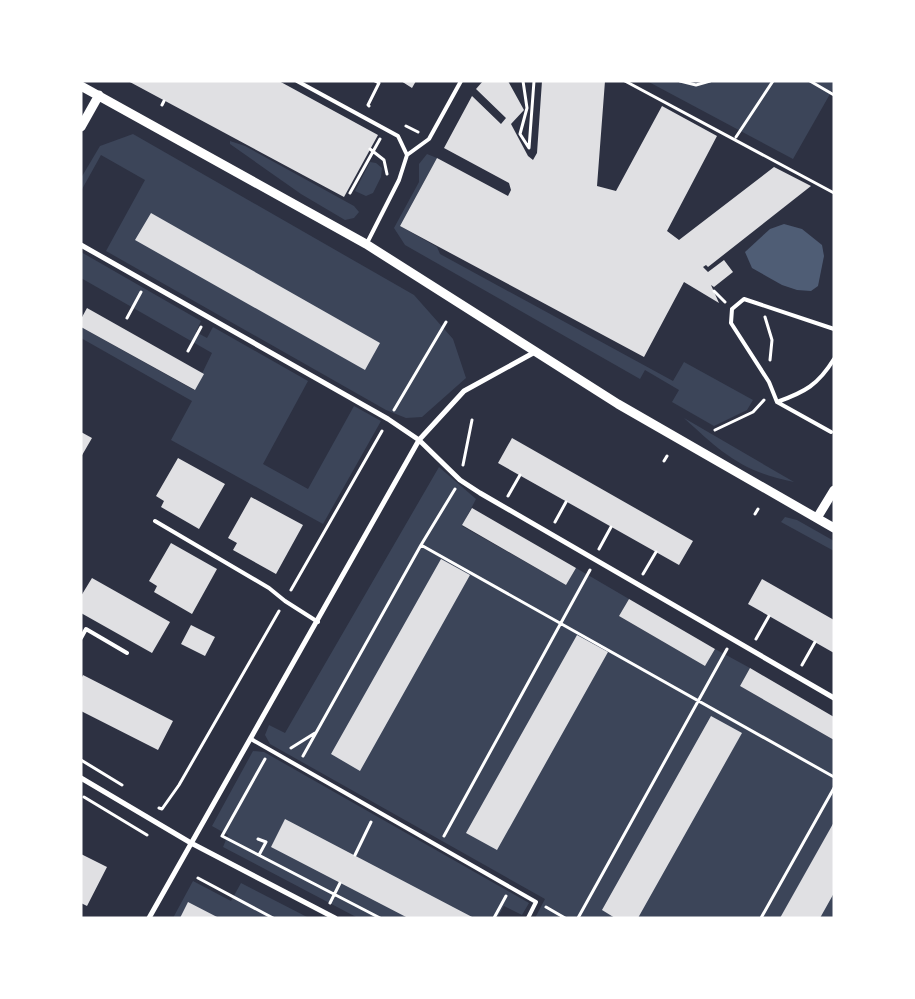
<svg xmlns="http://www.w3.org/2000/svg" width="915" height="999" font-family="'Open Sans',sans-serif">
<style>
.green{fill:#3c4559}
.water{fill:#4f5d75}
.building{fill:#e0e0e3}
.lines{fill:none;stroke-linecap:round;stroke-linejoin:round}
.path{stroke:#fff;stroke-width:3}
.service{stroke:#fff;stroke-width:4}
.minor{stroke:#fff;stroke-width:5}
.tertiary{stroke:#fff;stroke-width:9}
</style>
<rect width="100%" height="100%" fill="#2d3142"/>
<path class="green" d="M647,81H834V87L793,159Z
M133,134L414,295L453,339L466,378L422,417L406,418L386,410L106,251L145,180L101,155L81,191V178L100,146Z
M230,141L245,146L354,206L359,212L354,218L345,220L301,194L230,144Z
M427,154L437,158L400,226L437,247L440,254L673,381L684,362L753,400L747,410L714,426L672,402L679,390L645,370L640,379L405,245L394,228L419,182V164Z
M370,162L376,163L382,168L381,177L373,193L366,196L355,191Z
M81,252L201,321L196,332L207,338L213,327L308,381L263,464L308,489L354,406L381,421L323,524L171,440L192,401L81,338V327L194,390L212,353L81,278Z
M684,418L794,482C742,472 721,452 684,418Z
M439,467L476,499L462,526L566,585L576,568L629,599L619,616L705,666L715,649L750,668L740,686L834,740V918H535L545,899L270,744L265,735L269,725L285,733Z
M785,517L797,520L834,541V551L781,522Z
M253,751L264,752L529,903L522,915L504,906L497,918H358L223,847L228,835L212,826Z
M193,881L231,901L241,883L309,918H173Z"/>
<path class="water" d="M784,224L802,229L822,245L824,256L818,286L811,291L797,290L782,285L752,268L745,252L770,229Z"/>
<path class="building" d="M128,81H279L378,135L344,197Z
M401,81H416L412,88Z
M483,81H508L524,110L511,124L528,156L533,160L537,153L542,81H605L597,186L616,191L662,106L717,136L667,231L679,240L774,167L811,186L708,267L706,265L703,267L708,272L724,260L733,272L714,287L711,285L719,303L684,282L644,357L400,226L437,158L508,196L511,190L509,183L444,148L472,96L501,124L506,118L476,89Z
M151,213L380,343L365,370L135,240Z
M87,308L204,374L195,390L81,327V319Z
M81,432L92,438L81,457Z
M512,438L693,541L679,565L498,463Z
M178,458L225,484L199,529L161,507L164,501L156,496Z
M251,497L303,525L276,574L233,550L237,543L228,538Z
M472,508L576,568L566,585L462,525Z
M171,543L217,569L192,614L154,592L157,586L149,581Z
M441,559L470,575L360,771L331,754Z
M92,578L170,622L152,653L81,613V596Z
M762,579L834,620V653L748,604Z
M629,599L715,649L705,666L619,616Z
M191,625L215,637L205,656L181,644Z
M577,635L608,652L497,850L466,833Z
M750,668L834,717V740L740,686Z
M83,675L173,721L158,750L81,711V679Z
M711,716L742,733L638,918H615L602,910Z
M285,819L474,918H408L271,847Z
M834,822V893L820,918H780Z
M81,854L107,867L87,906L81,903Z
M188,902L219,918H180Z"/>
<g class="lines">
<path class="path" d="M523,81L527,108L520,134L529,148L534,81
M625,81L834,193
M680,81L696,85L710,81
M810,81L834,95
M162,105L164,101
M369,106L368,105L379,83L375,81
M406,126L418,132
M736,137L773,81
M370,149L384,160L387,174
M350,193L380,139
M714,291L725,302
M765,317L772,340L770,360
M127,318L141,292
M188,351L201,327
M394,410L446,322
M715,430L753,412L764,400
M664,461L667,456
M463,465L472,420
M508,496L520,475
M755,514L758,509
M555,522L566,502
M421,545L834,777
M599,549L611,527
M643,574L656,552
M291,590L382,431
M756,639L769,616
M802,665L815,642
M291,748L315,733
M303,756L421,545L455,489
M265,759L222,836L380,918
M81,760L122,785
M84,797L147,835
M159,808L162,809L179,785L279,611
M444,836L590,570
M258,839L266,842L259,855
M355,855L371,822
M198,878L273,918
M330,903L340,883
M546,907L565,918
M494,918L506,896
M578,918L727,649
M761,918L834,788"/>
<path class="service" d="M297,81L398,136L407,155L399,180L367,243
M407,155L429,139L461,81
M777,402C805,392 818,385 834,359
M831,432L777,402L769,382L731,323L732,309L744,299L834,329
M155,521L269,588L285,601L318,622
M81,638L86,629L127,653
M251,739L536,902L528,918"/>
<path class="minor" d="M81,245L388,419L419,440L460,480L480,493L834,698
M81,778L191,843L335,918
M149,918L419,440L464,391L535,352"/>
<path class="tertiary" d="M81,86L366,244L618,404L834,528
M81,127L99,95
M817,518L834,490"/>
</g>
<rect width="915" height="999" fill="none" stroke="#ffffff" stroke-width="165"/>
</svg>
